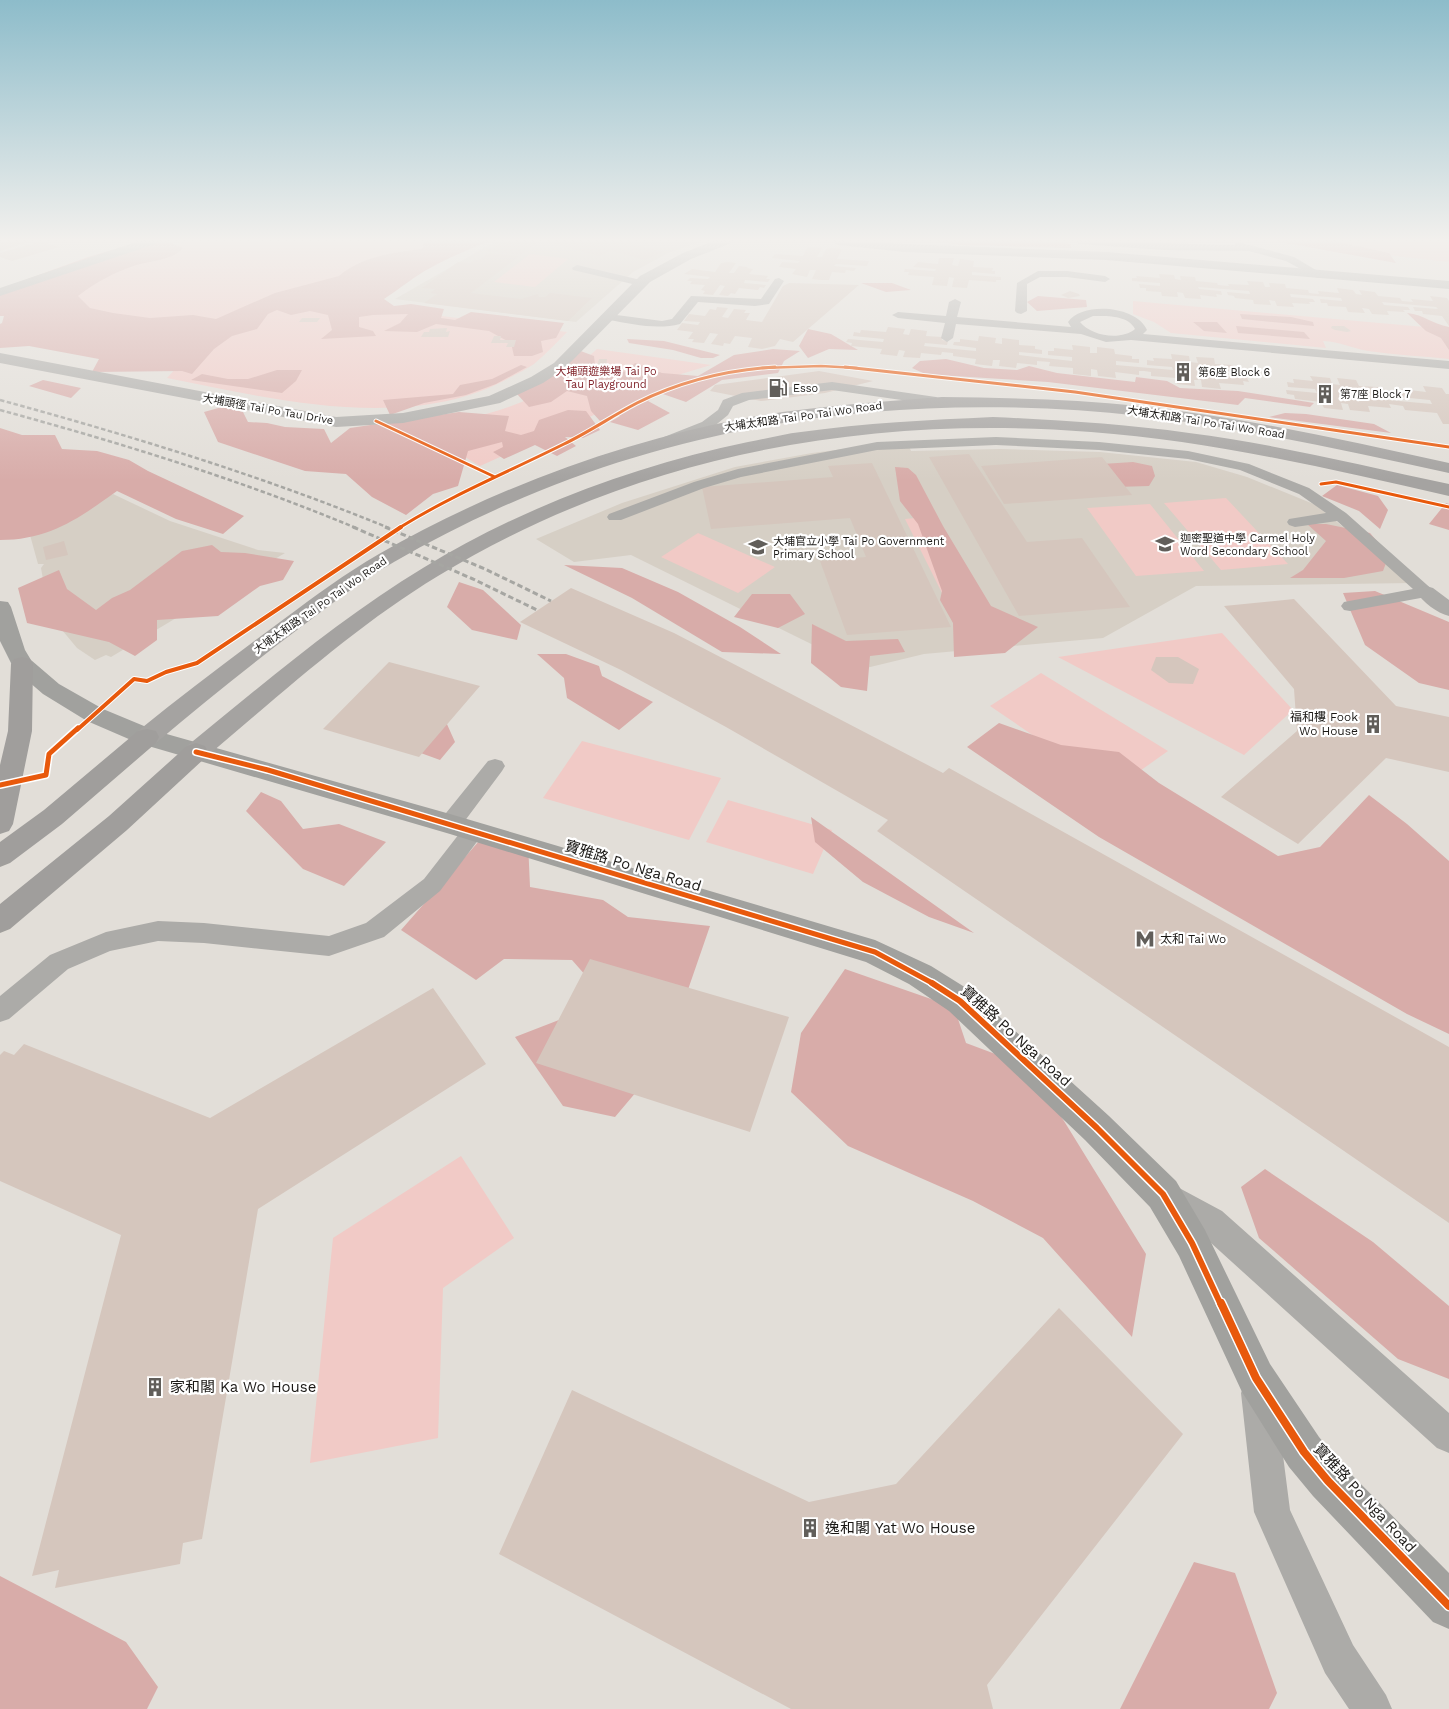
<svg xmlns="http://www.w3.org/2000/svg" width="1449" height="1709" font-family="'Work Sans','Noto Sans TC',sans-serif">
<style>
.built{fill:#d6cfc5}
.green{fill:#f1cac6}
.forest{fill:#d8aca9}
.building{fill:#d5c6bd}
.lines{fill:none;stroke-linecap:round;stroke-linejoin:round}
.lane{fill:#acaba8;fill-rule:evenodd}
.street{fill:#acaba8;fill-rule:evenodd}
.secondary{fill:#a1a19e;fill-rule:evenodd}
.primary{fill:#a5a3a1;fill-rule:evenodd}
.highway{fill:#a09e9c;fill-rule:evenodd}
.rail-far1{stroke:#a6a6a2;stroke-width:2.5;stroke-dasharray:4.5 2.5;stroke-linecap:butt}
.rail{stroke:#a6a6a2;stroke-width:3;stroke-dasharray:5.5 3;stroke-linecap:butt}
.cycleway-far5-casing{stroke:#fff;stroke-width:4}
.cycleway-far4-casing{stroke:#fff;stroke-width:5}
.cycleway-far3-casing{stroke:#fff;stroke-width:6}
.cycleway-far2-casing{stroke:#fff;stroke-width:8}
.cycleway-far1-casing{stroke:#fff;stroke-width:9}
.cycleway-casing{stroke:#fff;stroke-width:11}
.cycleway-far5{stroke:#e8590c;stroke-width:2.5}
.cycleway-far4{stroke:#e8590c;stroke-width:3}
.cycleway-far3{stroke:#e8590c;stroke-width:4}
.cycleway-far2{stroke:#e8590c;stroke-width:5}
.cycleway-far1{stroke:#e8590c;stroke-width:6}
.cycleway{stroke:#e8590c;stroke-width:8}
.labels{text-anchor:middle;stroke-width:4.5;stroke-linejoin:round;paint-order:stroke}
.far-park-label{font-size:11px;fill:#82262d;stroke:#fff}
.far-poi-label{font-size:11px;fill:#1b1916;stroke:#fff;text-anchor:start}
.far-street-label{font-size:11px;fill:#1b1916;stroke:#fff}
.poi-label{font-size:12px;fill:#1b1916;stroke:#fff;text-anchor:end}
.near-street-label{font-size:15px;fill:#1b1916;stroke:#fff}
.near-poi-label{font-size:15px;fill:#1b1916;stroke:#fff;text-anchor:start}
</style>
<rect width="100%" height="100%" fill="#e2ded8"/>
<path class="built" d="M496,241H702L668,253L633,272L576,322L395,299Z
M907,441L911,451L1000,449L1100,452L1196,462L1247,477L1316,505L1413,583L1196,586L1103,638L924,654L862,669L631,555L574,562L536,539L622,503L735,467L812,453Z
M113,494L170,521L258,550L285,553L111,657L106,655L95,660L77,648L62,630L44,585L41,568L44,564H38L30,535Z"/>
<path class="green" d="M188,241H438L364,306L567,332C556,343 545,355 534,364C527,369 518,373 511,377C411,434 273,399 167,378L211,331L174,334L55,299L103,270Z
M1310,241H1449V262L1395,256Z
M530,254L568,259L535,287L494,282Z
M1133,301L1447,329L1449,332V359C1422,356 1395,355 1368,351C1351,348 1341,342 1323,341L1326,348L1171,333L1154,322L1133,314Z
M597,349L711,365L651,383L605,410L480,466L418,429C468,419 516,411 559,382C573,373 585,359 597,349Z
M1226,498L1288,564L1221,570L1164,503Z
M1150,504L1204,571L1136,576L1087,508Z
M925,517L958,625L905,519Z
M698,533L775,567L738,593L661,557Z
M1222,633L1293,710L1244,755L1058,657Z
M1041,673L1168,751L1113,790L990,706Z
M582,741L721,778L689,840L543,798Z
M728,800L832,830L813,874L706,842Z
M461,1156L514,1238L443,1288L438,1438L310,1463L333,1238Z"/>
<path class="forest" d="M143,241H167L183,248C173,260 151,261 136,265C114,273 97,281 78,296L90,308L113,313L150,318L193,315L216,319L275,293L339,276C360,257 395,252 422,249L425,241H489C470,249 450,257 432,267C414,276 400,289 384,299L394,306L411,304L444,309L441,318L455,320L471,312L564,323L556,338L541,341L543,352L532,356H514L511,343L489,331L436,324L417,332L384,331L400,323L408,314L373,315L359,317V327L373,331L376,336L321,339L332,330L328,315L310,311L291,315L277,310L268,314L257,329L232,336L214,349L192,374L182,371L92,372L99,359L29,346L0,348V324L2,323L4,316H0V289L88,257Z
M934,241H1038L1071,244V248L960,245Z
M1275,241H1334L1389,253L1396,263Z
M861,283H892L911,290L886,292Z
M1038,296L1086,300L1087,307L1037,311L1027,302Z
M1407,313C1425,315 1432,324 1449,327V350L1441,338L1426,331Z
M1240,314L1291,317L1313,322L1314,326L1242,319Z
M1193,322H1217L1227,333L1204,331Z
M1236,326L1304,332L1310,339L1238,333Z
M808,329L831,334L858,350L829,349L808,358L799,346Z
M627,339L664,341L720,355L713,358H701L673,350L629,343Z
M773,349L800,351L784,361L778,373L722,380L686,402L660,393L648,401L670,413L638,430L610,422L620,416H610L600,421L591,411L587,396L567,391L551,402L529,407L517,394L578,350L594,356L595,365L605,364L604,375L627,371L635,363L662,373L698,376L734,355Z
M946,359L984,368L1017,370L1029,366L1057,373L1135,382L1136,377L1167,381L1180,388L1238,391L1314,403L1310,407L1245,398L1238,405L1048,382L937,375L923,373L912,368L920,361Z
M521,365L527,367L496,384L466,395L424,403L390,415L383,400L453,394L460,385L492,379Z
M277,370H302L296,381L282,393L191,380L202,374L228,379H248Z
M43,380L81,388L71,398L29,386Z
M222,407L243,412L248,422L267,423L285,427L324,429L331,443L350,428L459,412L509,416L505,431L521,435L534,431L539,420L568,410L586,411L600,430L583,438L565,437L576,446L557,456L535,445L504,459L493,452L503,447L502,442L468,451L458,486L433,494L406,515L372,497L346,474L305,471L218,442L204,412Z
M1285,413L1306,414L1374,424L1391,433L1269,417Z
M0,428L22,435H55L62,449L97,451L129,460L148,471L244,516L223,534L176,519L117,491C79,518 50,540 0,540Z
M1133,462L1152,466L1155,476L1149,486L1115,487L1102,464Z
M895,467L908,468L916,475L943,526L991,606L1038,627L1005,653L954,657L953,623L940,600L942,591L918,524L900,501Z
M1337,485L1378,496L1388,510L1380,529L1359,511L1322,496Z
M1446,503L1449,504V530L1429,524Z
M1307,524H1326L1370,533L1389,555L1383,571L1344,578H1290L1303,570L1326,541Z
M212,545L221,552L245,553L294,561L283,580L260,586L218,616L157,620V640L135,656L109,642L27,623L18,588L59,570L67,589L96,610L112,598L130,590L182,551Z
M564,565L622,568L678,592L740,627L781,654L722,652L632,598Z
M459,582L483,590L521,625L517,640L472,630L447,607Z
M1375,591L1449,622V690L1419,683L1365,645L1343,593Z
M752,594H790L805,614L778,628L734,617Z
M812,624L846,641L898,639L905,652L870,656L867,691L841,687L811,663Z
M537,654H566L599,666L602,676L653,702L619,730L567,698L564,678Z
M446,722L455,742L440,760L418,752Z
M999,723L1061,745L1119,752L1159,783L1278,856L1320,847L1369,795L1407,824L1449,861V1034L1407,1014L1099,837L967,747Z
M261,792L281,801L303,829L339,824L386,842L344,886L303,869L246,811Z
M811,817L974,933L929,917L863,882L815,842Z
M487,832L528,842L530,887L603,900L628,917L710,926L664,1059L615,1117L563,1106L515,1037L608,1001L572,960L504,959L476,980L401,930Z
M845,969L954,1007L966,1043L1025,1065L1064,1121L1146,1254L1132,1337L1043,1238L973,1201L848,1146L791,1092L801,1033Z
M1265,1169L1373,1242L1449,1306V1379L1398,1359L1259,1238L1241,1187Z
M1194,1562L1235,1573L1277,1693L1269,1709H1120Z
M0,1576L126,1642L158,1687L147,1709H0Z"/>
<path class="building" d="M4,241H32L0,251V242Z
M41,241L59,247L12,261L0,257V253Z
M504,241H539L521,255L486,251Z
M545,241H635L629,243L663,252L645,260L611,251L599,256Z
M812,247L822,248L817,257H822L826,249L831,248L842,249L837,259L869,261L867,266L836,264L834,266L856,268L854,271L846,270L845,273L832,272L829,280H821L812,279L816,270H810L807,277L792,274L796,269L779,267L782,262L798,263L800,261L772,258L775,254L803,256L807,248Z
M489,253L519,256L471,293L521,299L538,294L539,297H545L550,293L592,298L568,321L424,303L437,294L430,293L435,289L422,288L458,262L470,263L475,260H479Z
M939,258H954L952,265L958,266L960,259L974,261L973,267L993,268L992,271H995V274L972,272V275L1001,277V280H996V282L969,280L967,288L952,287L954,278L949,277L947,286L932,285L934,277L908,275L909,272H904L905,269L935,271L936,269L913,267L918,262L938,264Z
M728,262L736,263L729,273H734L739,266L748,267L747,268L753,269L749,274L768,276L766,279H770L768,282L745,280L744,283L766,285L764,288L760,287L758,290L739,288L735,294L731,293L728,296L719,295L725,286L720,285L713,295L703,294L705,291L701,290L705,285L690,284L692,281H687L690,278L708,279L710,277L684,274L692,269L715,272L721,263Z
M1159,274L1174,275L1175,279L1181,280L1180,276L1195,277L1196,281L1217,283L1218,285L1229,286L1228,284L1249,285L1247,281L1263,282L1265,287H1270L1269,283L1285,284L1286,288L1308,290L1309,293L1319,294L1318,291L1339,293L1337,288L1353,290L1356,294L1362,295L1359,290L1375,292L1378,296L1400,298L1402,301L1413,302L1411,299L1433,301L1430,296L1447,298L1449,301V326L1442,316L1423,314L1422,311H1415L1413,307L1438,309L1436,307L1382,302L1384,305L1408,307L1410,310H1403L1405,312L1387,311L1389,315L1372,314L1369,309L1362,308L1365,313L1348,312L1346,307L1328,306L1327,303H1321L1320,299L1342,301L1341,298L1290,294L1291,297L1313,299L1315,302H1309L1310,304L1292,303L1294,307L1277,306L1275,301L1269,300L1271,305L1254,304L1253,300L1235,298L1234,296L1228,295L1227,292L1250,294L1249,291L1198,287L1199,289L1221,291L1222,295L1216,294L1217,297L1200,295L1201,299L1185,298L1183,293L1177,292L1178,297L1162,296L1161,292L1146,291V288H1140L1139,284L1160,286V283L1132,281V278H1137L1136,276L1160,278Z
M789,283L859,285L793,342L780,339L775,346L762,349L748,347L752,338L735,336L730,344L724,343L723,346L711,344L718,334L710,333L704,343L692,342L694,339H688L693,332L677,330L682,323L698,325L700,322L684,321L689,314L705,316L710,309L716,310L717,307L728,308L722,317L728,318L734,309L746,310L744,313H750L746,320L762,322L783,286Z
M1070,291L1079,294L1080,296L1068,298L1061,295Z
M302,318H320L317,322H299Z
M1332,326H1344L1351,331L1347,332L1335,330L1331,328Z
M888,327L905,329L903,334L909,335L911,329L927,331L926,336L942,337V340L948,341L947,345L925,343L924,346L954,349L976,351V348L953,345L954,342H960V339L978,341L979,336L996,338L995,343L1002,344V338L1019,340V345L1035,346V349L1042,350V354L1019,352V355L1044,358L1072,361V357L1048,355V351H1054V348L1073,350L1072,345L1090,347V353H1097V347L1114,349L1115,354L1132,356V359H1139V363L1116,361V365L1150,368L1173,370L1172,367L1147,365V360L1154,361L1153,358L1172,359L1171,354L1189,356L1190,362L1198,363L1196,357L1214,358L1215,364L1233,365L1234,368L1241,369L1242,373L1218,371L1219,375L1247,378L1249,382L1243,381L1244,385L1219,383L1221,389L1202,387L1201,380H1194L1195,386L1177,384L1176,378L1151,376V372L1144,371H1139V375L1115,372L1116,378L1098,376L1097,370L1091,369V376L1073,374V368L1049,366L1050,362L1037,361V365L1017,363L1016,368L999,366L1000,360H993L992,366L975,364L976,359L953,356V353L942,352L941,355L921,353L920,358L903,357L905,351L899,350L897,356L880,354L882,349L851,346L852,343L846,342L848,339L883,342L884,339L853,336L854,332L860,333L861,330L886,332Z
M447,328L446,332L450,331L448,337H421L424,332H429L430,329Z
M494,336H501L500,340H516L514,347H506L508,343H491Z
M599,359H607L606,367H597Z
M819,371L873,381L825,393L761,401L710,391L715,385Z
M1310,376L1330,378L1332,384L1340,385L1337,378L1356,380L1359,386L1378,387L1379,391L1386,392L1389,396L1363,394L1365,398L1432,404L1430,400L1399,397L1397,392L1403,393L1401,389L1426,392L1423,386L1442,388L1446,394H1449V424H1443L1437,413L1405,410L1403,406L1389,404L1391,408L1368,406L1370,412L1350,410L1348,404L1341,403L1343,410L1324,408L1321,402L1295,399L1294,395L1287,394L1286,390L1317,393L1315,389L1288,387L1287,382L1294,383L1293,379L1313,381Z
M969,454L1027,542L1082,538L1130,607L1019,616L929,457Z
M1102,457L1132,495L1004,504L981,466Z
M872,463L951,627L847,635L820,561L866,557L850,518L711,529L702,487L833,477L828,466Z
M64,541L68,555L46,560L43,547Z
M571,588L674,633L943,773L949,768L1449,1047V1223L877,831L888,820L726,727L621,670L520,622Z
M1294,599L1396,706L1449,717V772L1386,758L1298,844L1221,797L1297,731L1294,689L1224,606Z
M1156,657H1178L1199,669L1193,684L1169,683L1151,670Z
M389,662L480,686L419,757L323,729Z
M590,959L789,1017L750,1132L536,1063Z
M433,988L486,1064L258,1209L202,1539L183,1543L180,1564L55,1588L59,1570L32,1576L121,1235L0,1181V1055L4,1051L14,1055L24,1044L210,1118Z
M1059,1308L1183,1434L987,1685L993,1709H791L499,1554L572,1390L809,1502L896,1484Z"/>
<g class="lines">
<path class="lane" d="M1074,241L1233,245L1238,242L1294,257L1326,276L1325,278H1317L1286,261L1249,251L1164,250L1079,244Z
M577,265L645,281L646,283L641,286L573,270L572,268Z
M1038,271H1067L1105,276L1110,279L1105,282L1067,277H1040L1027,284V311L1021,314L1017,313L1015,311L1017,283Z
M779,278L784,281L769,304L755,306L698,302L680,324C657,330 632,324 609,320L603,317L609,314L662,321L672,319L691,296L761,299L775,279Z
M955,299L961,302L957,317L1071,327L1068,322C1083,301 1137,306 1147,330L1143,334L1449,361V369L1131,340L1106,342L1081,334L956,324L953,338L947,342L941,338L945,323L898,318L892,315L898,312L946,316L949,302ZM1093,316C1107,316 1128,315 1135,329C1121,341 1091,336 1080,322Z
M832,382L936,397L943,401L936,405L832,390L749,400L733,406L728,415L712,428L669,444L662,440L664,437L702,422L718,410L723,400L742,393Z
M996,437L1099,442L1188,451L1249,464L1309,488L1346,513L1435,592L1432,596L1426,597L1350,611L1344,610L1341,606L1344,602L1413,589L1337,521L1295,527L1289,525L1287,522L1289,519L1326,513L1299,494L1240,470L1188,459L1099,450L996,445L877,450L741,477L704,488L621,520H609L607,517L609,514L694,482L738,469L877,442Z
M495,759L502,761L505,766L502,771L458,830L450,832L442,830L439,824L442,818L488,761Z
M474,823L482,825L485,831L440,891L384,937L329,956L204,943L158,941L110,951L68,969L9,1019L0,1022V996L50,955L106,932L158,921L204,923L329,936L366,923L424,879L466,825Z
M1168,1182L1222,1211L1449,1413V1453L1437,1448L1200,1233L1158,1207L1153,1197L1158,1187Z
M1258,1376L1270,1381L1275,1393L1290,1510L1353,1645L1386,1695L1392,1709H1349L1325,1673L1254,1512L1241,1393L1246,1381Z"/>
<path class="street" d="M139,241H157L155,244L0,296V288Z
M714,241H731L729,244L691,259L650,282L564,369L543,383L500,403L403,423L336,427L0,363V353L336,417L403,413L489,396L531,377L554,363L640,276L683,253Z
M832,241L1106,252L1449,281V289L1106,260L905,252L838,245Z
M1426,586L1433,588L1449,600V616C1437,613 1423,602 1416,592L1419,588Z"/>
<path class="secondary" d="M0,601L8,602L11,607L25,650L31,660L59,684L103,709L156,731L450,814L875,940L931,966L971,991L1109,1116L1176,1181L1205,1230L1270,1364L1319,1437L1343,1466L1449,1573V1629L1433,1622L1313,1496L1289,1467L1242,1392L1179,1256L1150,1207L1085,1140L949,1011L909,984L866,962L450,834L138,743L87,721L43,694L14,669L0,641Z"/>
<path class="primary" d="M942,397C1008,398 1074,399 1139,406C1244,417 1347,441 1449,463V473C1347,451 1245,428 1141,416C876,387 626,428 394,562C360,581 329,606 297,630C249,666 202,704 156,743L147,745L138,743L135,737L138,731C186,692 234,656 284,619C315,596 346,573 379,554C494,488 622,441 751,417C815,406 878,402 942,397Z
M993,417C1058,420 1124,424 1189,433C1276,444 1363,466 1449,484V496C1331,469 1212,441 1091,432C863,414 635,456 438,576C354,627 280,695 205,758L196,761L187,758L184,752L187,746C263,684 339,619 423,568C523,507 634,466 748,442C765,439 783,434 801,432C865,423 928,420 993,417Z"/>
<path class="highway" d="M22,657L30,659L33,664L32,731L13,824L9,831L0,834V765L8,731L11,664L14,659Z
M147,729L156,731L159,737L156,743L62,824L10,863L0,867V842L44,810L138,731Z
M196,743L205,746L208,752L205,758L127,830L10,929L0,933V904L109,816L187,746Z"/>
<path class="rail-far1" d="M0,400C132,436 262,476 389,528
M0,410C121,443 241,480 356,528"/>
<path class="rail" d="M353,527L473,579L537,610
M385,527L485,569L551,601"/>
<g class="cycleway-far5-casing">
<path id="cycleway-far5" d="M762,368L821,366L857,368"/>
</g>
<g class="cycleway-far4-casing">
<path id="cycleway-far4" d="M845,367L1075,392L1449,447
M376,421L495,477
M1321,484L1336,482L1449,507
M399,528C452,495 508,472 564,444C589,432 612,416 637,403C679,382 728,370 775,367"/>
</g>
<g class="cycleway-far3-casing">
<path id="cycleway-far3" d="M77,730L134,679L147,681L166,672L197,663L401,527"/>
</g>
<g class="cycleway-far2-casing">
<path id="cycleway-far2" d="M196,752L268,770L875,952L934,984
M0,785L46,775L49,754L78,728"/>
</g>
<g class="cycleway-far1-casing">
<path id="cycleway-far1" d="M932,983L960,1001L1097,1128L1163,1194L1192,1243L1221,1305"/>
</g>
<g class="cycleway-casing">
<path id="cycleway" d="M1221,1303L1256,1378L1304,1452L1328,1481L1449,1606"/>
</g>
<use href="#cycleway-far5" class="cycleway-far5"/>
<use href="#cycleway-far4" class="cycleway-far4"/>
<use href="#cycleway-far3" class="cycleway-far3"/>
<use href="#cycleway-far2" class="cycleway-far2"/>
<use href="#cycleway-far1" class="cycleway-far1"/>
<use href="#cycleway" class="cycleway"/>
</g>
<linearGradient id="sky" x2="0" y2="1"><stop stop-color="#8dbcca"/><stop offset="0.5" stop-color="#f2f0ed"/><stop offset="1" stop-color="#f2f0ed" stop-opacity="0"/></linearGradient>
<rect width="1449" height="480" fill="url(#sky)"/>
<defs>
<g id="building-bare" transform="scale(1.5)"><path d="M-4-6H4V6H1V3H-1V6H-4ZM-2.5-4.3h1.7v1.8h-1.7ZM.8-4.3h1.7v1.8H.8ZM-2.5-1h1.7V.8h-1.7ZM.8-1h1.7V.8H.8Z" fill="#615e5a" stroke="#fff" stroke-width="2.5" paint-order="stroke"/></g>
<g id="fuel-bare" transform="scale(1.5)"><path d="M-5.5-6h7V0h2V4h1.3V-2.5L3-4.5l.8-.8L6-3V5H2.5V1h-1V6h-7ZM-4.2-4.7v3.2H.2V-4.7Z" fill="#615e5a" stroke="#fff" stroke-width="2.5" paint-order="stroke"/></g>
<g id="school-bare" transform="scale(1.5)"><path d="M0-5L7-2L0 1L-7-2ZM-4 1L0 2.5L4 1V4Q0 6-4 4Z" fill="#615e5a" stroke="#fff" stroke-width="2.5" paint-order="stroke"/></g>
<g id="metro-bare" transform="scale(1.5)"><path d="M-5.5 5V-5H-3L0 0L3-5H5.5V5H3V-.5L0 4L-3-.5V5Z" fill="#615e5a" stroke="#fff" stroke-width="2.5" paint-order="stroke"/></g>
</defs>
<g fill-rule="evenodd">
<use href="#building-bare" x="1183" y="372"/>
<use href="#fuel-bare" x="778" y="388"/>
<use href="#building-bare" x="1325" y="394"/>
<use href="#school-bare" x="1165" y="544"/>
<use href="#school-bare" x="758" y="547"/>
<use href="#building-bare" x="1373" y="724"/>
<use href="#metro-bare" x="1145" y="939"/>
<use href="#building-bare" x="155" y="1387"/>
<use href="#building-bare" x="810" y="1528"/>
</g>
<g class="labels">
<g class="far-park-label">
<text x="606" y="375">大埔頭遊樂場 Tai Po<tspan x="606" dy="13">Tau Playground</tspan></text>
</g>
<g class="far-poi-label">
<text x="1198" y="376">第6座 Block 6</text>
<text x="793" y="392">Esso</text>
<text x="1340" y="398">第7座 Block 7</text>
<text x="1180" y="542">迦密聖道中學 Carmel Holy<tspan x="1180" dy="13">Word Secondary School</tspan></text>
<text x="773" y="545">大埔官立小學 Tai Po Government<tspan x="773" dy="13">Primary School</tspan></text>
</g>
<g class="far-street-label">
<text transform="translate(268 409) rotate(10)" y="4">大埔頭徑 Tai Po Tau Drive</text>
<text transform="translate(803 416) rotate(-8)" y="4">大埔太和路 Tai Po Tai Wo Road</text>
<text transform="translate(1206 422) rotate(9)" y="4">大埔太和路 Tai Po Tai Wo Road</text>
<text transform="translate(320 605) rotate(-35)" y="4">大埔太和路 Tai Po Tai Wo Road</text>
</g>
<g class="poi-label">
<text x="1358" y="721">福和樓 Fook<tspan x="1358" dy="14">Wo House</tspan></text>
<text x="1160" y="943" text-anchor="start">太和 Tai Wo</text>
</g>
<g class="near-street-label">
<text transform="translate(633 866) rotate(17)" y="5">寶雅路 Po Nga Road</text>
<text transform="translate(1016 1036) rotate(42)" y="5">寶雅路 Po Nga Road</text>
<text transform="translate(1365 1498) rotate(47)" y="5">寶雅路 Po Nga Road</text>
</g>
<g class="near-poi-label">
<text x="170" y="1392">家和閣 Ka Wo House</text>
<text x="825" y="1533">逸和閣 Yat Wo House</text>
</g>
</g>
</svg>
